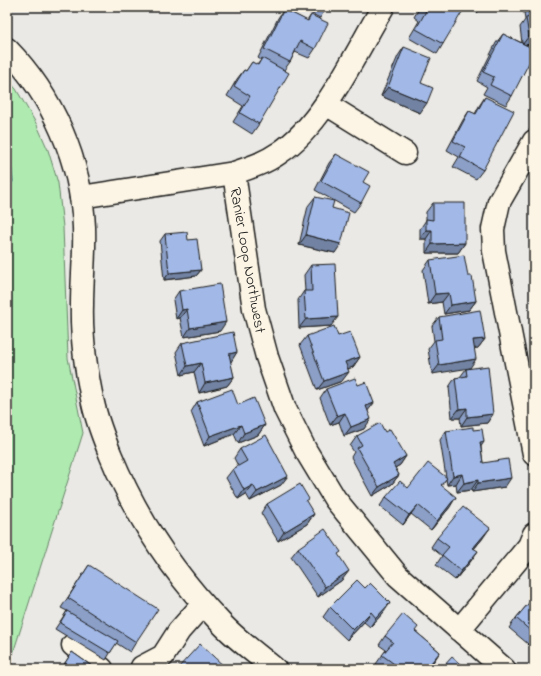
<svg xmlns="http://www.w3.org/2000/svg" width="541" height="676" font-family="'Indie Flower',sans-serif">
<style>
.green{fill:#afebb1;stroke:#668466}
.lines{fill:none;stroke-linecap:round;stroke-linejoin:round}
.stream{stroke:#598092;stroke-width:5}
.minor-casing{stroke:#1c1c1c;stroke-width:25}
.major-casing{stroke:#1c1c1c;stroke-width:25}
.minor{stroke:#fcf5e5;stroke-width:22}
.major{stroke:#fcf5e5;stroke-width:22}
.wall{fill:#8b9fc7;stroke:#1c1c1c}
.shaded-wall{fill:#7182a2;stroke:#1c1c1c}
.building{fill:#a2b9e7;stroke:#1c1c1c}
.labels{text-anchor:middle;stroke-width:3;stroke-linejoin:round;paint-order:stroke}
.street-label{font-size:16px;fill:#1c1c1c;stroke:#fcf5e5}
</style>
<rect width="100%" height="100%" fill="#eae9e5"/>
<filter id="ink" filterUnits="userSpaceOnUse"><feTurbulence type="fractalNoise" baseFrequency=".025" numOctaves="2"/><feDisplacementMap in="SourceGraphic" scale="8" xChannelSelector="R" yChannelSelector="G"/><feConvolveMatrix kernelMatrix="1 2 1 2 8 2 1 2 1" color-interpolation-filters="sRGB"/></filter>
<g filter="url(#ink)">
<path class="green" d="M7,79L16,89L37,125L48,150L58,183L63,227L68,358L83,433L8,669Z"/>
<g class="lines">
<path class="stream" d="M7,145L11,181L7,184"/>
<g class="minor-casing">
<path id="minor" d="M326,104L405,153
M534,141L499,202L493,229L494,251L534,454
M234,173L254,309L267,357L285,409L306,451L335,499L398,576L504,669
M81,197L234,173C249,168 265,163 279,153C323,125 356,52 383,7
M459,630L529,546L534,534
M73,645L102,669
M142,667L163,656L179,631L203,604"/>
</g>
<g class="major-casing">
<path id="major" d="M7,49C53,96 81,161 84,227C85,253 82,279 82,305C81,337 86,371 93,403C97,421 104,439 111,456C137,519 174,574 221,623C237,640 257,654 275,669"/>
</g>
<use href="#minor" class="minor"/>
<use href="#major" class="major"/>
</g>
<path class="wall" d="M298,7H327L320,18Z
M420,7H454L443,44L437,54L409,38L419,21L414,17Z
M468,7H482L477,13Z
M527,7H534V44L525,45L512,96L506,105L483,94L487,87L477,81L496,43L503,34L522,43L520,27L525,20L524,12Z
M284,9L307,21L311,15L315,49L309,58L295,52L290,62L284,70L259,124L252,134L233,122L243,106L227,96L237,79L244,70L246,71L252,62L257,65L261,60L258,58L278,18Z
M404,47L421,83L420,113L381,96L398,56Z
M485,97L483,170L476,179L453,167L459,157L447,150L463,120L469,111L475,114L479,106Z
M336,154L363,182L361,203L354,212L315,190L329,163Z
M315,197L332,208L335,253L299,245L308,206Z
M433,203L465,243L458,253H426V239H420V229L426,220V212Z
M165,234L188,240L201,270L196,276L164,280L160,241Z
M430,260L468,276L476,301L469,310L444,314L442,302L428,304L423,270Z
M311,265L331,326L299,328L298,300L304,291H305L304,275Z
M179,291L220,331L184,337L180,318L176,319L173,300Z
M439,317L485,339L478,348H475L432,374L428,349L434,341L432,326Z
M307,336H338L360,357L353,367L348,369L342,381L317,390L300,345Z
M182,343L237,352L230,362L234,377L227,386L199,393L194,372L181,375L176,352Z
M466,369L493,414L487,423L461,426L460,418H452L449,387L455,378L460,377Z
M326,389L368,411L364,429L344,436L339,422L330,425L320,398Z
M197,402L238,405L265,425L258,435L238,443L234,434L204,446L191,412Z
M473,430L481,447L483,463L505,487L472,492L471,490L457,492L456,484L447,485L446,479L441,486L450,507L431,530L411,514L403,525L380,506L386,497L408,488L446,477L440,440L446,431Z
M385,432L406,456L400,465L395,468L399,475L392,484L372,496L351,457L354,452L350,446L357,436Z
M240,449L281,485L250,501L246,494L238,499L226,478L233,469L238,466L234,458Z
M267,504L314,514L307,524L278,541L261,513Z
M437,538H483L474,549L471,561L455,580L436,565L442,556L431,547Z
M298,548L338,555L342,580L318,597L291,557Z
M89,565L136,642L130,652L116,643L106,660L55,629L67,611L61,608Z
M534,597V649L509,628L516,618Z
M330,607L384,612L370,627L364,622L347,640L323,617Z
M415,631L440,652L428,669H382L376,664L386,650L379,645L385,636Z
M72,652L96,669H61Z"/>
<path class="shaded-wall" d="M534,35V44L522,45L529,36Z
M388,87L427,103L420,113L381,96Z
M426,230H432L426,239H420Z
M306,235L341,244L335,253L299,245Z
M465,243L458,253H426L432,244Z
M201,270L196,276L164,280L169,273Z
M449,293L442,302L428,304L435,294Z
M476,301L469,310L444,314L451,305Z
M187,309L180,318L176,319L182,310Z
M338,317L331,326L299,328L306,319Z
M226,322L220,331L184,337L190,328Z
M485,339L478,348L467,349L473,340Z
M237,352L231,362L222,364L229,354Z
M360,357L353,367L339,372L345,362Z
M476,359L470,368L432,374L439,365Z
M201,363L194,372L181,375L187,366Z
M349,372L342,381L317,390L324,381Z
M234,377L227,386L199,393L205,383Z
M374,403L367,412L366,406Z
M467,408L460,418H452L459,409Z
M345,413L339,422L330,425L337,416Z
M493,414L487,423L461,426L467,417Z
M371,419L364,429L344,436L351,427Z
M241,425L234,434L204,446L210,436Z
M265,425L258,435L238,443L244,433Z
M480,442H484L478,451Z
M406,456L400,465L386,473L393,464Z
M462,474L456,484L447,485L453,476Z
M399,475L392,484L372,496L379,487Z
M288,476L281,485L250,501L257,492Z
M511,478L505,487L472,492L478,483Z
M478,480L471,490L457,492L464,483Z
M253,485L246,494L238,499L244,490Z
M456,497L450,507L431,530L437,521Z
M418,505L411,514L403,525L409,515Z
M314,514L307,524L278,541L284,532Z
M490,528L483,538L467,557L473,548Z
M478,551L471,561L455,580L461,571Z
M349,571L342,580L318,597L325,587Z
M390,603L384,612L370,627L376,618Z
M371,612L364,622L347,640L353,630Z
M440,652L434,661L428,669H426Z"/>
<path class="building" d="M322,7H327L326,9Z
M421,7H454L462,12L443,44L416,29L426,11L420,8Z
M531,7H534V35L529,36L526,18L532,17Z
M284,9L308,21L311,15L328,23L315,49L300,41L290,62L264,49Z
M503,34L534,49V53L512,96L490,85L494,77L483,72Z
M404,47L431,58L421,83L433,88L427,103L388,87Z
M262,58L289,73L259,124L240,113L250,96L234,86L244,70L246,71L252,62L258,65Z
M485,97L514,111L483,170L460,157L465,147L453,141L469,111L476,114Z
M336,154L369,172L363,182L370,186L361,203L321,181Z
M315,197L334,201L332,208L349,213L341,244L306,235Z
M433,203H465V243L432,244V230H426V219L433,220Z
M187,232L188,240L197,239L201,270L169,273L165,234Z
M464,255L468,276H472L476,301L451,305L449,293L435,294L430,260Z
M335,264L338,317L306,319L304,291H312L311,265Z
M220,284L226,322L190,328L187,309L182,310L179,291Z
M480,310L485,339L473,340L476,359L439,365L435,340L442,339L439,317Z
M334,326L338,336L350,332L360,357L345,362L349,372L324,381L307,336Z
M233,332L237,352L229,354L234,377L205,383L201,363L187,366L182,343Z
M488,366L493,414L467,417V408L459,409L455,378L467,376L466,369Z
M355,378L358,385L366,382L374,403L366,406L371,419L351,427L345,413L337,416L326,389Z
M232,389L238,405L254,398L265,425L244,433L241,425L210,436L197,402Z
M380,423L385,432L390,429L406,456L393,464L399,475L379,487L357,448L362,445L357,436Z
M473,427V430L482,429L484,442H480L483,463L508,459L511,478L478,483V480L464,483L462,474L453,476L446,431Z
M266,435L288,476L257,492L253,485L244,490L233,469L247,461L240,449Z
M428,463L447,478L441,485L456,497L437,521L418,505L409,515L386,497L400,481L408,488Z
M300,484L309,499L306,501L314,514L284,532L267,504Z
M463,507L490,528L473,548L478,551L461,571L442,555L449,547L437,538Z
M325,529L341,552L338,554L349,571L325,587L298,548Z
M89,565L158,609L136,642L68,598Z
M357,580L365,588L370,583L390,603L376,618L371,612L353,630L330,607Z
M534,597V634L516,618Z
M67,611L118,641L110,653L60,623Z
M403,614L418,627L415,631L440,652L426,669H401L382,655L393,642L385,636Z
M200,644L227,669H177Z
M72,652L96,669H73L65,663Z
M452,657L466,669H441Z"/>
</g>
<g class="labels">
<g class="street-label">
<text transform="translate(249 260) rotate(80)" y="6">Ranier Loop Northwest</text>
</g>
</g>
<rect width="541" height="676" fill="none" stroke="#fcf5e5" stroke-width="24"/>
<rect x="12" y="12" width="517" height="652" fill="none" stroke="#1c1c1c" stroke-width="1.5" filter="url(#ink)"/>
</svg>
